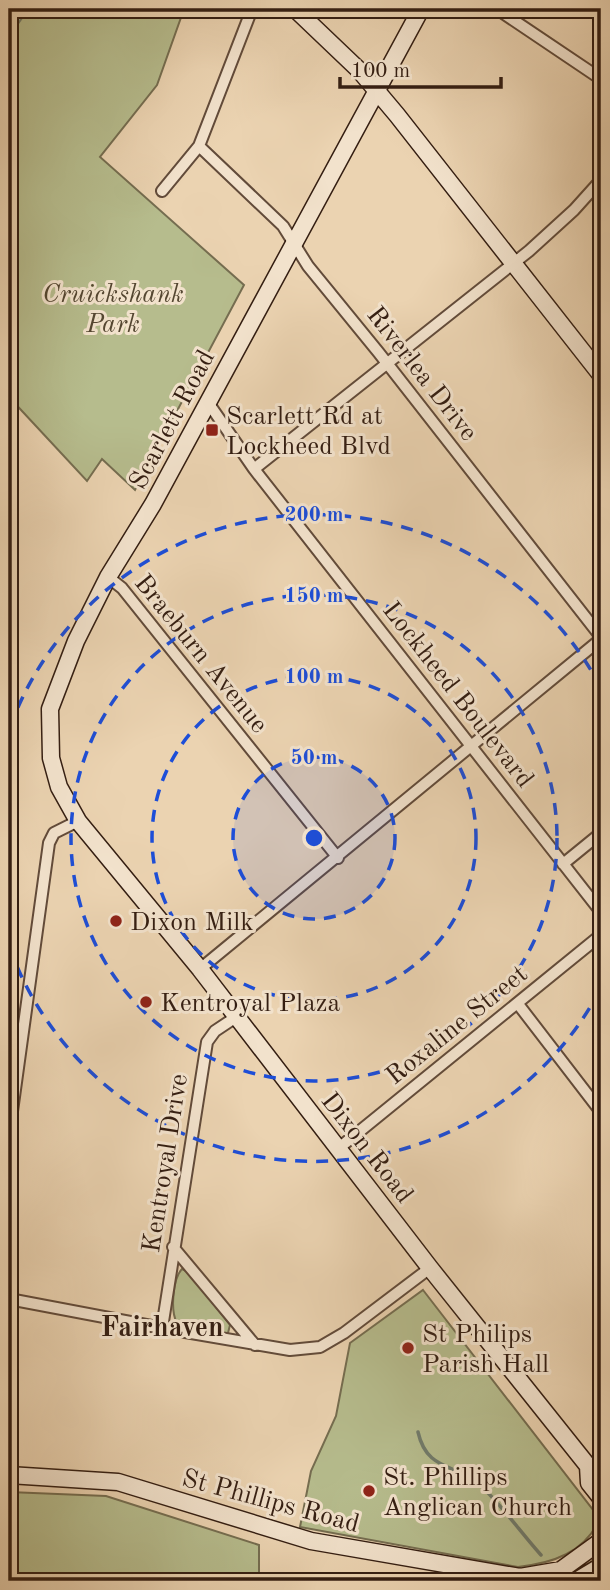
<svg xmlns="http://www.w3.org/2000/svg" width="610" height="1590" font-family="'Old Standard TT',serif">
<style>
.green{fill:#b6bc8d;stroke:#756d50;stroke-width:2}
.water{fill:#99b9a6;stroke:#717b6b;stroke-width:2}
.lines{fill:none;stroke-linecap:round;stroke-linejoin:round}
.stream{stroke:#717b6b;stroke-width:3.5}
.street-casing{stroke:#624b3a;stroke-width:14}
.secondary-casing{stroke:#341e12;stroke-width:19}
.street{stroke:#f2e2cc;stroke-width:10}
.secondary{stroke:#f2e2cc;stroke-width:16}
.ring{fill:none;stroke:#1d4ed8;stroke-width:3.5;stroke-dasharray:12 9}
.poi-dot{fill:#8f2418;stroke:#f2e2cc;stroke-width:2.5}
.labels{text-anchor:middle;stroke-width:6;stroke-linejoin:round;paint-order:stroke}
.park-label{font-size:26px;font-style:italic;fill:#544631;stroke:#f2e2cc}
.street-label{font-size:26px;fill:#341e12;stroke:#f2e2cc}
.poi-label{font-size:26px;fill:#341e12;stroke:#f2e2cc;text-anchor:start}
.neighbourhood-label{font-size:28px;font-weight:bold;fill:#341e12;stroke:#f2e2cc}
.centre{fill:#1d4ed8;stroke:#f2e2cc;stroke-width:3.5}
.ring-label{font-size:21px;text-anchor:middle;font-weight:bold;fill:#1d4ed8;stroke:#f2e2cc;stroke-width:6;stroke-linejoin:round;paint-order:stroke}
</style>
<rect width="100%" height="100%" fill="#ebd3b1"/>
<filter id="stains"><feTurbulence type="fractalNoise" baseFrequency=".00286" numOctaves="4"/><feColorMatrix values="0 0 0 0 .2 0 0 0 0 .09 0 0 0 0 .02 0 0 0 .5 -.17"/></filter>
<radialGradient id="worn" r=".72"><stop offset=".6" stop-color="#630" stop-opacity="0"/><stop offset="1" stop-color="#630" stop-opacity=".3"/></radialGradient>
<path class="green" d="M9,9H184L157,85L100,157L244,285L135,490L102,459L87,481L9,397Z
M182,1269L188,1272L230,1325L228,1333L224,1334L177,1323C170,1311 173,1278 182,1269Z
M423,1290L600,1519C584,1553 553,1563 518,1567L300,1527L311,1471L336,1416L350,1343Z
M9,1492L106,1496L259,1545V1581H9Z"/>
<path class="water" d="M9,9H27V11L15,28L9,53Z"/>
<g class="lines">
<path class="stream" d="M418,1432C427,1472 456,1463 480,1485C500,1503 522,1534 541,1555"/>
<g class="street-casing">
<path id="street" d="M497,9L601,79
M199,146L283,226L308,266L379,353L601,637
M162,191L199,146L252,9
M207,401L254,469L601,912
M254,469L529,251L574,210L601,180
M108,577L122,588L338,858
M563,864L601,833
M200,969L601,639
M518,1004L601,1112
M9,1133L49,843L54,833L78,821
M339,1148L601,935
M173,1247L255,1345
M9,1299L162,1328L290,1350L320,1347L344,1333L430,1268
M162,1328L207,1042L215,1031L236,1017"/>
</g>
<g class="secondary-casing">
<path id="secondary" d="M295,9L360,71L397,115L601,375
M421,9L153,504L108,577L76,641L50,709L51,758L59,787L78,821L200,969L430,1268L588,1466L601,1472
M588,1466L589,1483L601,1498
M9,1475L118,1482L311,1541L520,1577L561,1570L601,1541
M576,1581L601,1566"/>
</g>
<use href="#street" class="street"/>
<use href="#secondary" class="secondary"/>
</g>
<circle cx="314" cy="838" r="81" fill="#1d4ed8" fill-opacity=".12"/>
<g class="ring">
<circle cx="314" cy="838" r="81"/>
<circle cx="314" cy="838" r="162"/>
<circle cx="314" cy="838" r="243"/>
<path d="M600 990A324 324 0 0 1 10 949M10 727A324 324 0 0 1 600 686"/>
</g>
<g class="poi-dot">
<rect x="205" y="423" width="14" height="14" rx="3.5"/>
<circle cx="116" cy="921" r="7"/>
<circle cx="146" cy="1002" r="7"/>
<circle cx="408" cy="1348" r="7"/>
<circle cx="369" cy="1491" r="7"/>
</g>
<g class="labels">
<g class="park-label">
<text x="113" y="302">Cruickshank<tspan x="113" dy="30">Park</tspan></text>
</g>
<g class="street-label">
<text transform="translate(423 373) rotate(52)" y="9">Riverlea Drive</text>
<text transform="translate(171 419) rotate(-62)" y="9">Scarlett Road</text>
<text transform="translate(202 653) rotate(51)" y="9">Braeburn Avenue</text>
<text transform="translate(459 694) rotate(52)" y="9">Lockheed Boulevard</text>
<text transform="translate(456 1024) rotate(-39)" y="9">Roxaline Street</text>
<text transform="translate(368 1147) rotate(52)" y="9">Dixon Road</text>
<text transform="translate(164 1163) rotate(-81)" y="9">Kentroyal Drive</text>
<text transform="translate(271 1500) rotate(15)" y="9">St Phillips Road</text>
</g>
<g class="poi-label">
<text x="226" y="424">Scarlett Rd at<tspan x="226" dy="30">Lockheed Blvd</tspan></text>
<text x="130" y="930">Dixon Milk</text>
<text x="160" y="1011">Kentroyal Plaza</text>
<text x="422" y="1342">St Philips<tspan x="422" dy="30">Parish Hall</tspan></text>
<text x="383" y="1485">St. Phillips<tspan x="383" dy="30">Anglican Church</tspan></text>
</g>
<g class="neighbourhood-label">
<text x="162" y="1336">Fairhaven</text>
</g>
</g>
<circle cx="314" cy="838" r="10" class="centre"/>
<g class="ring-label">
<text x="314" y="521">200 m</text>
<text x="314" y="602">150 m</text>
<text x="314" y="683">100 m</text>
<text x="314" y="764">50 m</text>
</g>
<rect width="610" height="1590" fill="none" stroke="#ebd3b1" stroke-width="35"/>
<rect x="10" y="10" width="589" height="1569" fill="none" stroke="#341e12" stroke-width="3.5"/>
<rect x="18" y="18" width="575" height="1555" fill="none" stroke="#341e12" stroke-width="2"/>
<path d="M340 77v10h161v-10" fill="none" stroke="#341e12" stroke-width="3.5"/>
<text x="351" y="77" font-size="21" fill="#341e12" stroke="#f2e2cc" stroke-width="5" paint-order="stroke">100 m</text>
<rect width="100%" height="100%" filter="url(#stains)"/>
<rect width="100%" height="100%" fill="url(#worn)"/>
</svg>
